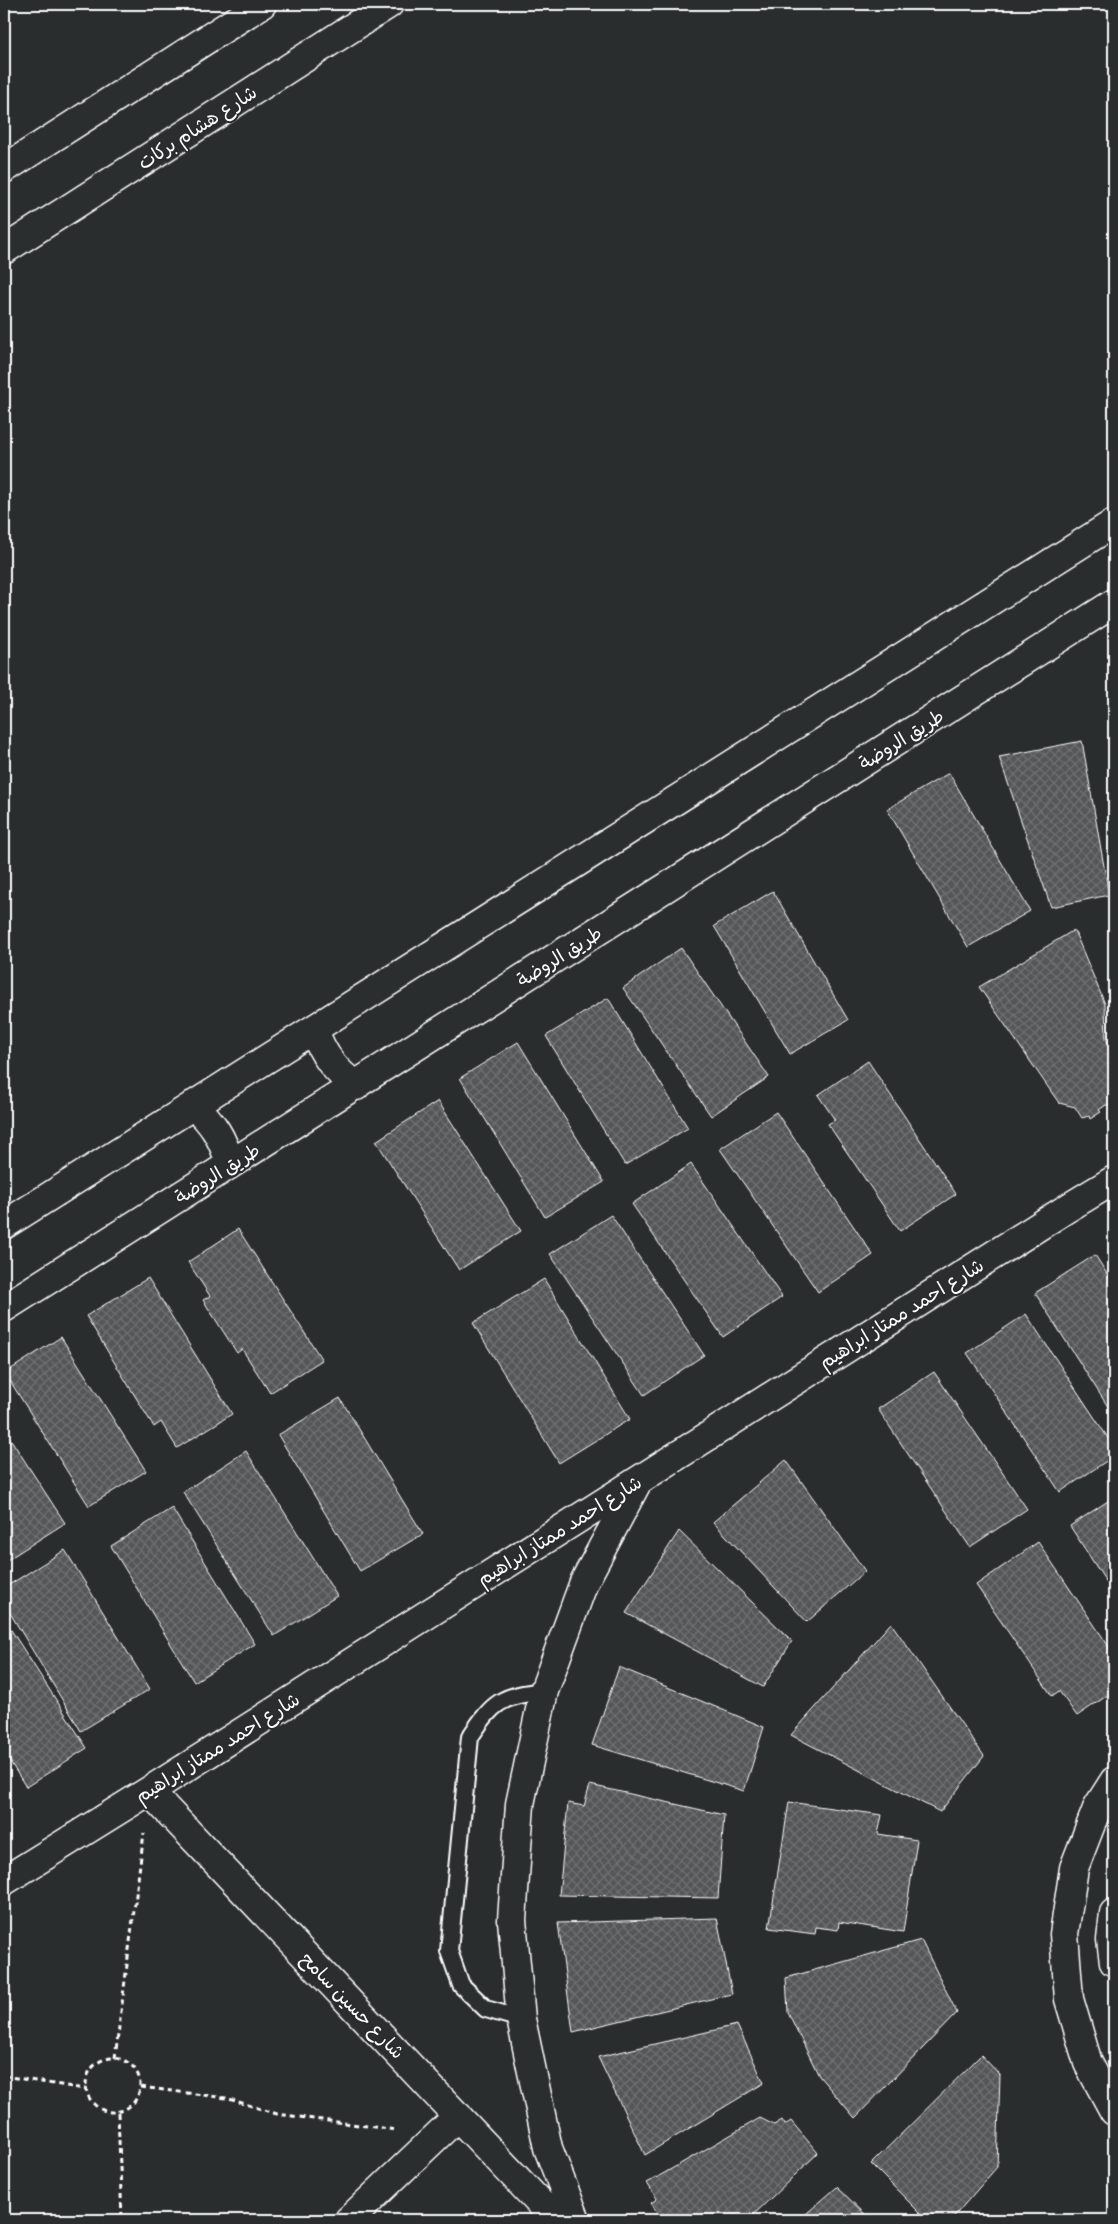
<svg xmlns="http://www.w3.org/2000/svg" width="1118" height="2224" font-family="Itim,'Playpen Sans Arabic',sans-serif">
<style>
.building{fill:url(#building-cross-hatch);stroke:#fff}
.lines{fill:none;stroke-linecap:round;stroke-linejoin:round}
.service-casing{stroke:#fff;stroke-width:20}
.minor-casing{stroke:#fff;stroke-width:31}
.tertiary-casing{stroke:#fff;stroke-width:31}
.path{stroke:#fff;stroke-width:3;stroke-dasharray:5 4;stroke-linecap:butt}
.service{stroke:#2a2d2e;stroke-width:16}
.minor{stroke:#2a2d2e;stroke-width:28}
.tertiary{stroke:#2a2d2e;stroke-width:28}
.labels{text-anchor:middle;stroke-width:4;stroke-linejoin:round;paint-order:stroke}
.street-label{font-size:19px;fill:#fff;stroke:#2a2d2e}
</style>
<defs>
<pattern id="building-cross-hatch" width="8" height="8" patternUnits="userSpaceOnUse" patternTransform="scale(1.25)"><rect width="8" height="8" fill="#555758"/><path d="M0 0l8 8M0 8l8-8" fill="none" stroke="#6e7071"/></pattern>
</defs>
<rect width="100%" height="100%" fill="#2a2d2e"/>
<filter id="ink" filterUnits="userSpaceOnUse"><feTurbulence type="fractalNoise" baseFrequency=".02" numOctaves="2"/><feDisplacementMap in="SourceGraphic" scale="10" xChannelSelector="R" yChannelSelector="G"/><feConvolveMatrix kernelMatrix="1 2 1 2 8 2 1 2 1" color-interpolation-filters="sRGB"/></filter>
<g filter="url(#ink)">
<path class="building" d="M1082,741L1109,895L1051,907L999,757Z
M949,773L1030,911L968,947L887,809Z
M773,891L848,1020L790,1054L714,926Z
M1074,930L1105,1004L1106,1039L1114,1052V1105H1106L1099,1110L1101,1112L1090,1119L1089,1116L1082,1118L1075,1107L1059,1103L979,987Z
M681,948L769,1077L711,1116L623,988Z
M608,998L688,1128L625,1165L546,1036Z
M518,1042L604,1182L545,1217L460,1078Z
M868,1061L956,1194L900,1231L828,1124L835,1120L818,1095Z
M438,1101L521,1231L459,1270L376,1141Z
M776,1112L873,1255L818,1292L720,1149Z
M691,1164L782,1297L723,1337L632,1204Z
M611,1215L704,1355L644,1395L550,1254Z
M238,1229L322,1360L270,1393L242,1349L237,1353L203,1300L210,1296L188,1262Z
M1095,1255L1114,1285V1416L1035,1293Z
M148,1278L232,1414L177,1448L161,1422L154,1427L86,1316Z
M544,1279L630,1419L559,1463L473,1323Z
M1026,1314L1114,1447V1456L1060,1492L967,1353Z
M61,1337L146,1471L89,1506L5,1373Z
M934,1372L1027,1509L970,1547L878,1409Z
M340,1398L423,1534L360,1571L278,1435Z
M4,1429L65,1523L7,1560L4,1555Z
M246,1451L337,1596L274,1636L183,1492Z
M786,1460L865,1571L807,1622L713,1522Z
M1114,1497V1594L1070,1526Z
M172,1508L255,1644L194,1682L111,1546Z
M679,1531L792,1641L763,1687L626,1613Z
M1038,1542L1114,1654V1691L1077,1716L1059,1691L1052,1696L976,1585Z
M65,1550L150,1689L81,1731L4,1603V1588Z
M4,1619L87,1748L26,1787L4,1752Z
M891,1623L984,1756L940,1812L791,1735Z
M619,1667L764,1727L744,1791L592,1745Z
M590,1785L724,1815L718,1898L559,1895L568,1803L584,1806Z
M789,1802L882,1815L878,1834L917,1840L903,1932L839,1922L838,1930L816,1927L815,1934L769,1928Z
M717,1918L732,1994L573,2032L558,1923Z
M921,1940L957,2013L855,2118L819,2076L788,2012L786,1978Z
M737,2025L764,2083L645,2155L598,2057Z
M981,2055L1000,2075L997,2167L951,2220H927L871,2164Z
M760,2118L774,2125L782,2120L785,2125L791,2121L818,2153L748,2220H662L651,2203L657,2199L647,2183Z
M837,2187L871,2220H799Z"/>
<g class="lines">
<g class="service-casing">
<path id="service" d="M521,2019L486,2009L461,1985L449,1951L470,1737C494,1701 501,1696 544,1691"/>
</g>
<g class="minor-casing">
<path id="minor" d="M1114,1781L1098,1806L1074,1868L1064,1934L1069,1999L1088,2063L1114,2111
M149,1791L556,2220
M4,1881L149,1791L1066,1209L1114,1180
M1114,1913L1111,1940L1114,1962
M349,2220L458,2116
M576,2220L548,2148L521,2019L512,1920L520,1804L544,1691L584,1582L638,1481"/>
</g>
<g class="tertiary-casing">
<path id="tertiary" d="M4,169L262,4
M4,250L389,4
M314,1030C323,1055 335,1071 356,1086
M193,1105C213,1122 223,1139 230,1164
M4,1225L1114,523
M4,1308L1114,603"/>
</g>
<path class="path" d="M86 2085a27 27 0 1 1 54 0a27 27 0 1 1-54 0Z
M115,2058L144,1833
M4,2076L85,2089
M141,2087L226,2098L277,2114L396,2130
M118,2113L122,2220"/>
<use href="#service" class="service"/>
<use href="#minor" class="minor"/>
<use href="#tertiary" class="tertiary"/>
</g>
</g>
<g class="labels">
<g class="street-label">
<text transform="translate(197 127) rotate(-33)" y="7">شارع هشام بركات</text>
<text transform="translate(901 739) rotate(-32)" y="7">طريق الروضة</text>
<text transform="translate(559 956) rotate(-32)" y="7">طريق الروضة</text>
<text transform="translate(217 1173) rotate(-32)" y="7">طريق الروضة</text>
<text transform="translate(901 1313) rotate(-32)" y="7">شارع احمد ممتاز ابراهيم</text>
<text transform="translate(559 1530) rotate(-32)" y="7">شارع احمد ممتاز ابراهيم</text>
<text transform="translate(217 1747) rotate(-32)" y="7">شارع احمد ممتاز ابراهيم</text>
<text transform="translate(353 2005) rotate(46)" y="7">شارع حسين سامح</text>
</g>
</g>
<rect width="1118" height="2224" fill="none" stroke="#2a2d2e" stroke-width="20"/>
<rect x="10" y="10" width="1098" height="2204" fill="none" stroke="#fff" stroke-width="2" filter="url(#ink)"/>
</svg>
